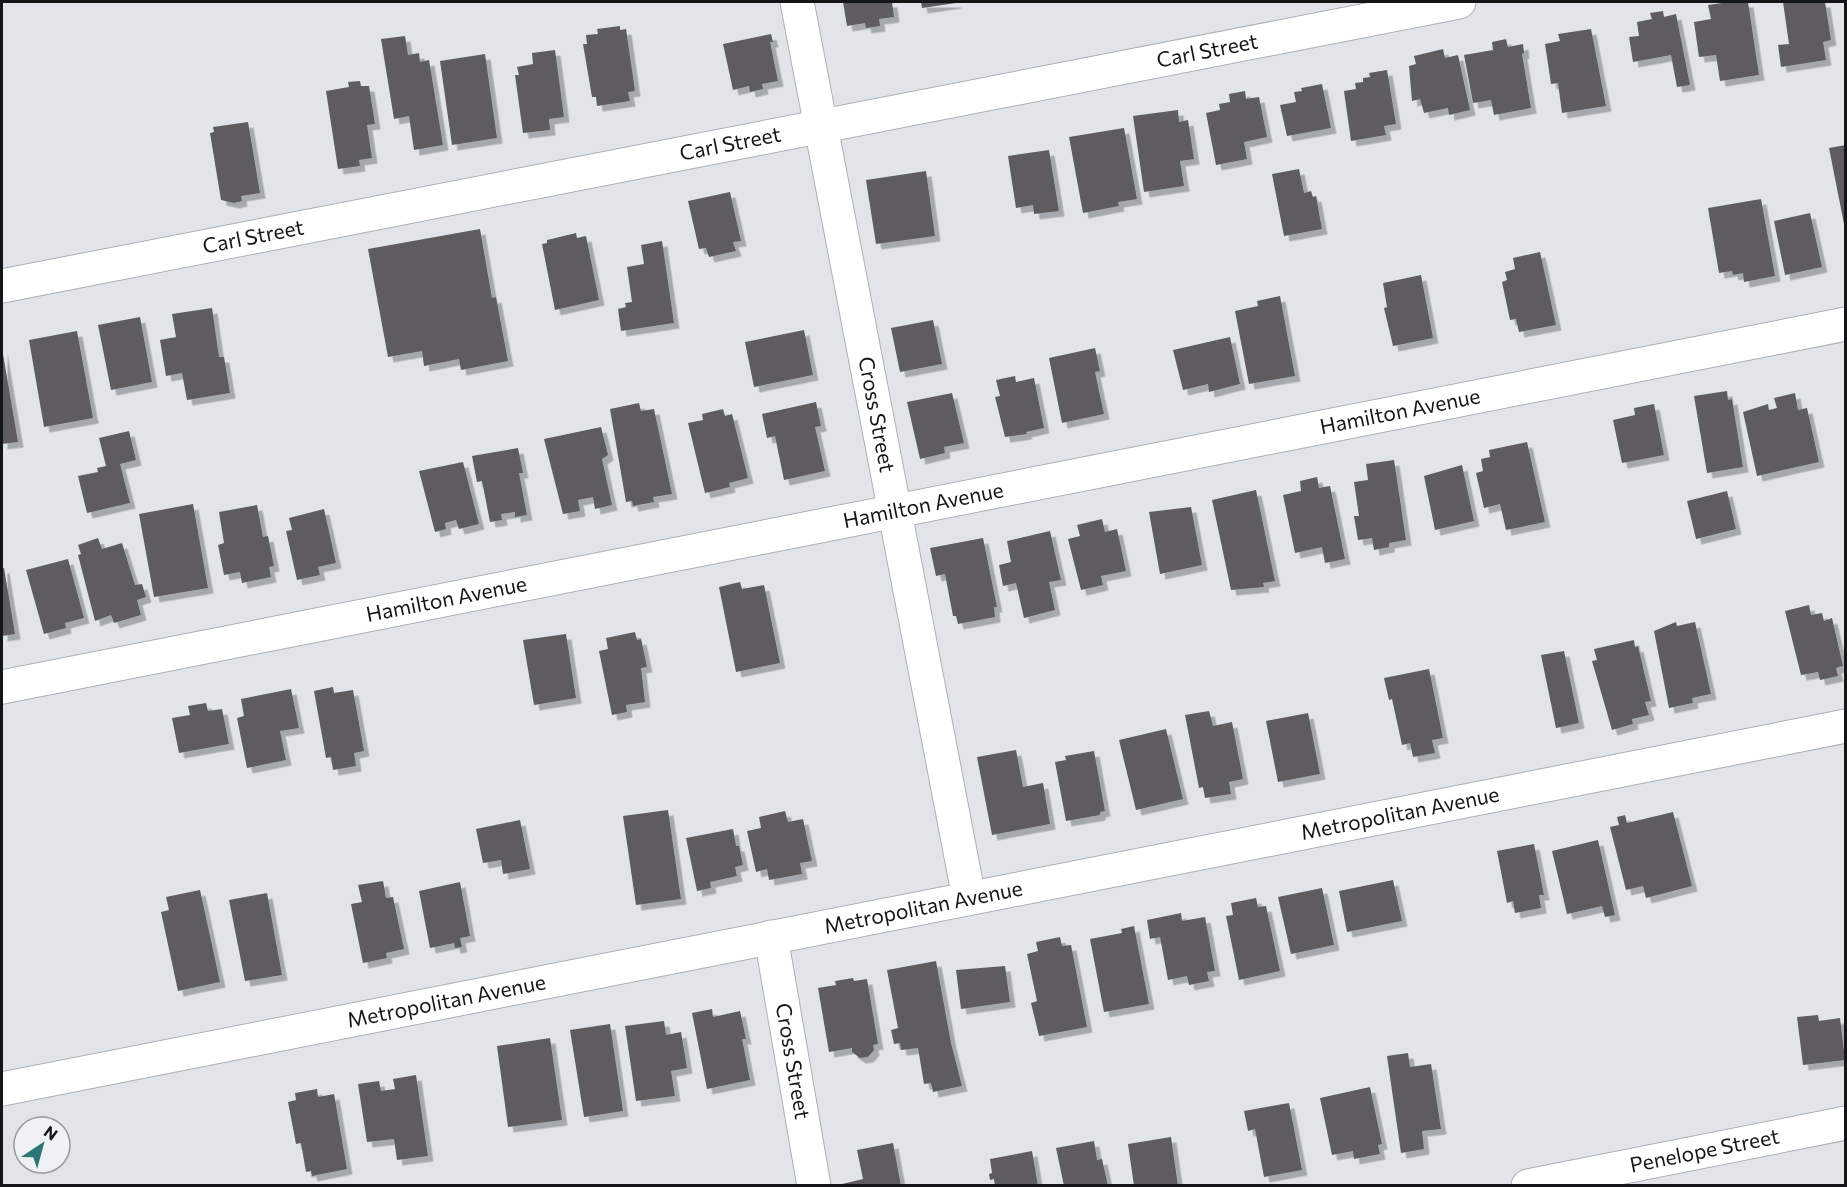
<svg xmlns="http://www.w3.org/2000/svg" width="1847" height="1187" font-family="Commissioner,sans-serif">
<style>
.building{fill:#5e5c60;filter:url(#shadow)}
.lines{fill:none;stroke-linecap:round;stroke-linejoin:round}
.minor-casing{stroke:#acb0b5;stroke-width:35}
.minor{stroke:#fff;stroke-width:33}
.labels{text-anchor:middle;stroke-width:6;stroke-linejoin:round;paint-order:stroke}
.street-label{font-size:21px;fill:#141517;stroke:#eef2f7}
</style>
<defs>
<filter id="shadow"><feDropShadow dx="5.5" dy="5.5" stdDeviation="0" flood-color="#0004"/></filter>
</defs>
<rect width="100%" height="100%" fill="#e1e5ea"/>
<path class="building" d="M843,2H892L894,17L879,19L880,26L866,28L865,23L847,26Z
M921,2H955L956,3L922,8Z
M1729,2H1748L1759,75L1720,81L1716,55L1699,57L1694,22L1711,19L1708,5Z
M1783,2H1825L1831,40L1823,42L1826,60L1781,67L1778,45L1789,44Z
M1663,11L1664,17L1676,14L1690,85L1677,87L1671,55L1633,62L1629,37L1639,36L1637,22L1652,19L1650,13Z
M620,26V30L626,29L635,91L628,92L630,101L597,106L596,97H592L583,44H587L586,35L598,34L597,29Z
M1591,29L1606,106L1562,113L1558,83L1551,84L1545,44L1560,41L1558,34Z
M771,34L773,42H770L778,81L762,84L763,89L750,92L749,86L733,90L723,44Z
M405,36L408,55L419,53L420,62L429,60L443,145L414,150L409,116L394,119L381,39Z
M1506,39L1508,47L1523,44L1524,53L1522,54L1531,108L1494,115L1491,100L1473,103L1464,55L1493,50L1492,42Z
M1443,49L1445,58L1458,55L1470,110L1449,115L1448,108L1424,113L1420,99L1412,101L1409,66L1416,64L1414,56Z
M555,50L564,117L549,119L550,130L523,133L515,75H519L517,67L533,64L532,53Z
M485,54L497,138L452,145L440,61Z
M1387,70L1396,124L1384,126L1386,135L1351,141L1344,91L1356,89L1355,83L1363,82V78L1370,77L1369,73Z
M360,81L361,86H369L375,124L367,125L372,158L359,160L360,166L338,169L326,91L349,87L348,82Z
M1322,84L1331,128L1287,136L1280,105L1296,102L1294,92L1302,91L1301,88Z
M1245,91L1246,99L1259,97L1267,137L1244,142L1247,159L1216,165L1206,113L1220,110L1219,104L1230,102L1229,94Z
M1178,110L1179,122L1188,120L1194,159L1180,161L1184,186L1144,192L1133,116Z
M248,122L260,193L241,196L242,201L234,203L221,200L210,133L214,132L213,127Z
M1124,128L1137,199L1118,202L1119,206L1083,213L1069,137Z
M1846,145V224H1844L1829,148Z
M1049,150L1059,211L1034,214L1033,205L1016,208L1008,156Z
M1299,169L1304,193L1311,191L1313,197L1316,196L1322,229L1284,236L1272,174Z
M926,171L935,236L876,244L866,180Z
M730,192L741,241L733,242L736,251L709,257L706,248L699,249L688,201Z
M1761,199L1775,276L1744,282L1743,273L1733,275L1732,271L1719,273L1708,208Z
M1810,213L1822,267L1785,275L1774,221Z
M480,229L492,298L496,297L508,361L461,370L459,359L424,366L422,351L388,357L368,249Z
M576,233L577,238L586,236L599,300L555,310L542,244L547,243V240Z
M662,241L674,323L621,331L618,309L626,307L625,303L632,302L627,267L644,264L641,245Z
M1540,252L1556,325L1519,332L1516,319L1510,320L1502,282L1507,280L1505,272L1515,269L1513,258Z
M1421,275L1433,338L1393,346L1384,308L1387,307L1383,283Z
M1280,296L1295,376L1249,384L1235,311L1258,306L1257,301Z
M212,308L219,357H224L230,393L187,400L182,373L166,376L160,340L176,337L172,314Z
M140,317L152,382L111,390L98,325Z
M933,320L942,364L900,372L891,328Z
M804,330L813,375L754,387L745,342Z
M77,331L93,418L44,427L29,340Z
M1230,337L1240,384L1209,392L1208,384L1183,390L1173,350Z
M2,348L18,442L2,444Z
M1095,348L1100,371L1095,372L1104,414L1062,423L1049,358Z
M1015,376L1016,382L1034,378L1044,428L1026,432L1027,434L1005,437L995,397L1000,396L996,380Z
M1727,391L1728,400L1732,399L1743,467L1707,473L1694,396Z
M952,393L964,443L944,447L945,453L920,459L907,402Z
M1795,393L1798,410L1807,408L1819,462L1757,476L1743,412L1768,404L1769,410L1777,408L1774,398Z
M816,402L821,426L815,427L825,471L784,480L775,436L767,438L762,414Z
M639,403L641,411L654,409L672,494L653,497L654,502L633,506L632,501L626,502L610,409Z
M1654,404L1664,455L1622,463L1613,420L1635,415L1634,408Z
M723,409L725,416L732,414L748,478L729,483L730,487L705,493L688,423L703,420L702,414Z
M601,427L608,455L602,459L612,505L595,509L593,497L578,500L580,511L563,514L544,439Z
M129,431L136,460L120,464L130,503L87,513L78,476L98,472L97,468L106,466L99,438Z
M1527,442L1545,522L1506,530L1500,504L1484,508L1476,473L1483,471L1481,459L1490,457L1489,450Z
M518,448L523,473H519L527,515L515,517V512L501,514L502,520L490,522L482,481L477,482L472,456Z
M1394,460L1406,540L1389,543V547L1374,550L1372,538L1358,540L1354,516H1359L1354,482L1368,480L1366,464Z
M463,462L479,524L459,529L456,520L445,523L446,529L435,532L419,471Z
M1462,465L1474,521L1435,530L1424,476Z
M1317,477L1319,488L1330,486L1345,559L1325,563L1322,547L1295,553L1283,495L1301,491L1300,481Z
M1256,490L1275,581L1263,583L1264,587L1231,590L1212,500Z
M1727,491L1736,529L1696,539L1687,501Z
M193,504L208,588L154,597L139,514Z
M257,505L263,537L268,536L274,566L269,567L271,577L242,583L240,572L224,575L218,545L224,543L219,512Z
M1191,507L1202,565L1160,574L1149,512Z
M324,509L336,563L318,567L320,575L297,580L286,531L292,530L289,518Z
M1102,519L1105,532L1117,529L1126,571L1101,576L1103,585L1081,590L1068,539L1080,536L1077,525Z
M1050,531L1061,580L1049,582L1055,610L1024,618L1016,583L1003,586L999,565L1011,562L1007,541Z
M98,538L102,549L122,543L135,585L142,584L146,597L137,600L141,615L114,623L111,615L95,621L78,555L81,554L78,545Z
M983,538L997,607H994L995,617L958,624L956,616H953L945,574L936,576L930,548Z
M68,559L84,618L65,623L66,628L44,634L26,570Z
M2,568H4L15,634L2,636Z
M740,582L742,589L764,585L780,663L736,672L719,587Z
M1809,605L1811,615L1822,613L1824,621L1832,618L1843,666L1836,668L1838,676L1820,680L1818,672L1801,675L1785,611Z
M1676,622L1677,626L1695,622L1711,694L1692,698L1693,703L1669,708L1654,631Z
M635,632L637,640L641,639L647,667L641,668L645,702L626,705L627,712L612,715L599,651L608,649L606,638Z
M566,634L576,698L534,705L523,640Z
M1634,640L1635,647L1638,646L1651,701L1645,702L1649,715L1632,719L1633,724L1612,730L1592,661L1597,660L1594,649Z
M1564,651L1579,723L1556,728L1541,655Z
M1429,669L1443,738L1432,740L1435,753L1413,757L1410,743L1402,745L1392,699L1389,700L1384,678Z
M333,687L334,693L353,690L364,751L354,753L356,766L333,770L331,757L326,758L314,691Z
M291,689L299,728L280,731L286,760L247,768L237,718L244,716L241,699Z
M206,703L208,711L222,709L229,744L179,753L172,718L190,715L188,706Z
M1209,711L1213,726L1232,722L1243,779L1229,782L1231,794L1205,798L1203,787L1199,788L1185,715Z
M1308,713L1320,774L1278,782L1266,721Z
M1166,729L1183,799L1136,810L1119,740Z
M1016,750L1023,787L1043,783L1050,824L992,835L977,757Z
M1094,751L1105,811L1100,812V815L1066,821L1055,762L1066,760L1065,756Z
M668,810L681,899L636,905L623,816Z
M785,811L788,822L803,819L812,861L800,863L802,874L769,880L767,869L756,872L747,831L761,828L759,817Z
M1673,812L1692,886L1646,898L1643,886L1626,890L1610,827L1619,825L1617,817L1625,815L1627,823Z
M520,820L530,869L503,874L501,860L483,863L476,829Z
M733,829L736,846H739L743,865L735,867L737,876L710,882L711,888L697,891L686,838Z
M1598,840L1615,915L1605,917L1602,906L1567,914L1552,851Z
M1534,844L1544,895H1539L1541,908L1515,913L1513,901L1507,903L1497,851Z
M1393,880L1402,921L1347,932L1339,891Z
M383,881L386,898L393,897L404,949L386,953L387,958L363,963L351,904L362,902L358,885Z
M460,882L470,936L460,938L462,947L455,948L454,943L430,948L419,891Z
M1322,888L1334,945L1291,954L1278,897Z
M200,890L220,982L178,991L161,912L169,910L166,897Z
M267,893L282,975L245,981L229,900Z
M1256,898L1258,907L1266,906L1280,971L1239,980L1226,916L1233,915L1231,903Z
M1181,913L1182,921L1205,917L1215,971L1207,972L1209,981L1189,985L1187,976L1168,980L1160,937L1150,939L1147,920Z
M1134,926L1149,1004L1104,1012L1090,939L1122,933L1121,929Z
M1060,937L1062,946L1071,945L1087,1027L1039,1036L1031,1003L1037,1001L1027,954L1038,951L1036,942Z
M936,961L951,1043L962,1086L933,1092L931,1083L924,1084L918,1048L901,1050L900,1043L894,1044L891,1030L898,1028L887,970Z
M1005,966L1010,1002L961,1009L956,970Z
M853,978L854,981L867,979L878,1044L873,1045L874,1050L868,1057L860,1058L852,1052V1048L829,1052L818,988L836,985L835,981Z
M712,1009L713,1017L740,1011L746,1039H742L750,1080L707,1089L692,1013Z
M1818,1015L1819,1021L1840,1018L1845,1060L1803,1065L1797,1017Z
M664,1021L666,1035L681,1032L687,1068L671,1071L675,1096L636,1101L625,1026Z
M610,1024L623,1111L584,1117L570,1030Z
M550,1038L562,1120L508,1127L497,1046Z
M1408,1053L1410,1067L1431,1064L1441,1129L1422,1131L1424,1149L1401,1153L1387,1056Z
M416,1075L428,1156L397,1160L394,1139L367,1142L358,1084L379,1081L381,1091L395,1089L393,1079Z
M1370,1087L1382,1144L1378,1145L1380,1154L1354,1159L1353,1151L1332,1155L1320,1098Z
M317,1089L318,1097L334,1094L347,1169L312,1176L311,1171L306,1172L301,1143L296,1144L288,1102L296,1100L295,1093Z
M1289,1103L1302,1170L1264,1177L1255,1129L1248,1131L1244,1111Z
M1171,1137L1178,1186H1134L1128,1144Z
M1094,1141L1097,1160L1102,1159L1108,1186H1064L1056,1148Z
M893,1143L901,1186H842V1184L863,1179L857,1150Z
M1032,1151L1038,1186H995L994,1179L990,1180L989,1174L992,1173L990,1159Z"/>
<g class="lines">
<g class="minor-casing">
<g id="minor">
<path id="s1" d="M797,2L969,898"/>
<path id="s2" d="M2,286L1459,2"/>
<path id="s3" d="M2,687L1846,324"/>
<path id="s4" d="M771,937L814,1186"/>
<path id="s5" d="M2,1089L1846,726"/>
<path id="s6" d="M1528,1186L1846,1123"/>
</g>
</g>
<use href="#minor" class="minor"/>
</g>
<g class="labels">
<g class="street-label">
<text dy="7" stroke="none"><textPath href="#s2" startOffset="1228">Carl Street</textPath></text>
<text dy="7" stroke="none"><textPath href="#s2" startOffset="742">Carl Street</textPath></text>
<text dy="7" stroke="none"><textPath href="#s2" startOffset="256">Carl Street</textPath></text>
<text dy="7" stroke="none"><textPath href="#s3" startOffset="1425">Hamilton Avenue</textPath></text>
<text dy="7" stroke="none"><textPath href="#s1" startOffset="420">Cross Street</textPath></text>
<text dy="7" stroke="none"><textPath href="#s3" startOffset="939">Hamilton Avenue</textPath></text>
<text dy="7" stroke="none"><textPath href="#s3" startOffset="453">Hamilton Avenue</textPath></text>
<text dy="7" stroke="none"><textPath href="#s5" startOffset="1425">Metropolitan Avenue</textPath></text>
<text dy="7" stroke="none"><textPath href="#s5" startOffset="939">Metropolitan Avenue</textPath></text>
<text dy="7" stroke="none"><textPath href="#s5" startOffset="453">Metropolitan Avenue</textPath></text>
<text dy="7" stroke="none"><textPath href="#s4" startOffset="126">Cross Street</textPath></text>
<text dy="7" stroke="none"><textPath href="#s6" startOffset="180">Penelope Street</textPath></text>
</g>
</g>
<rect width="1847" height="1187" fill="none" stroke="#141517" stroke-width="6"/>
<g transform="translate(42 1145) rotate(36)"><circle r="28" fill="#eef2f7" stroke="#979a9d" stroke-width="1.5"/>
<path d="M0-4.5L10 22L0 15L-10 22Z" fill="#2c7676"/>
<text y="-9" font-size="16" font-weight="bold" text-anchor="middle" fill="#141517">N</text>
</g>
</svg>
